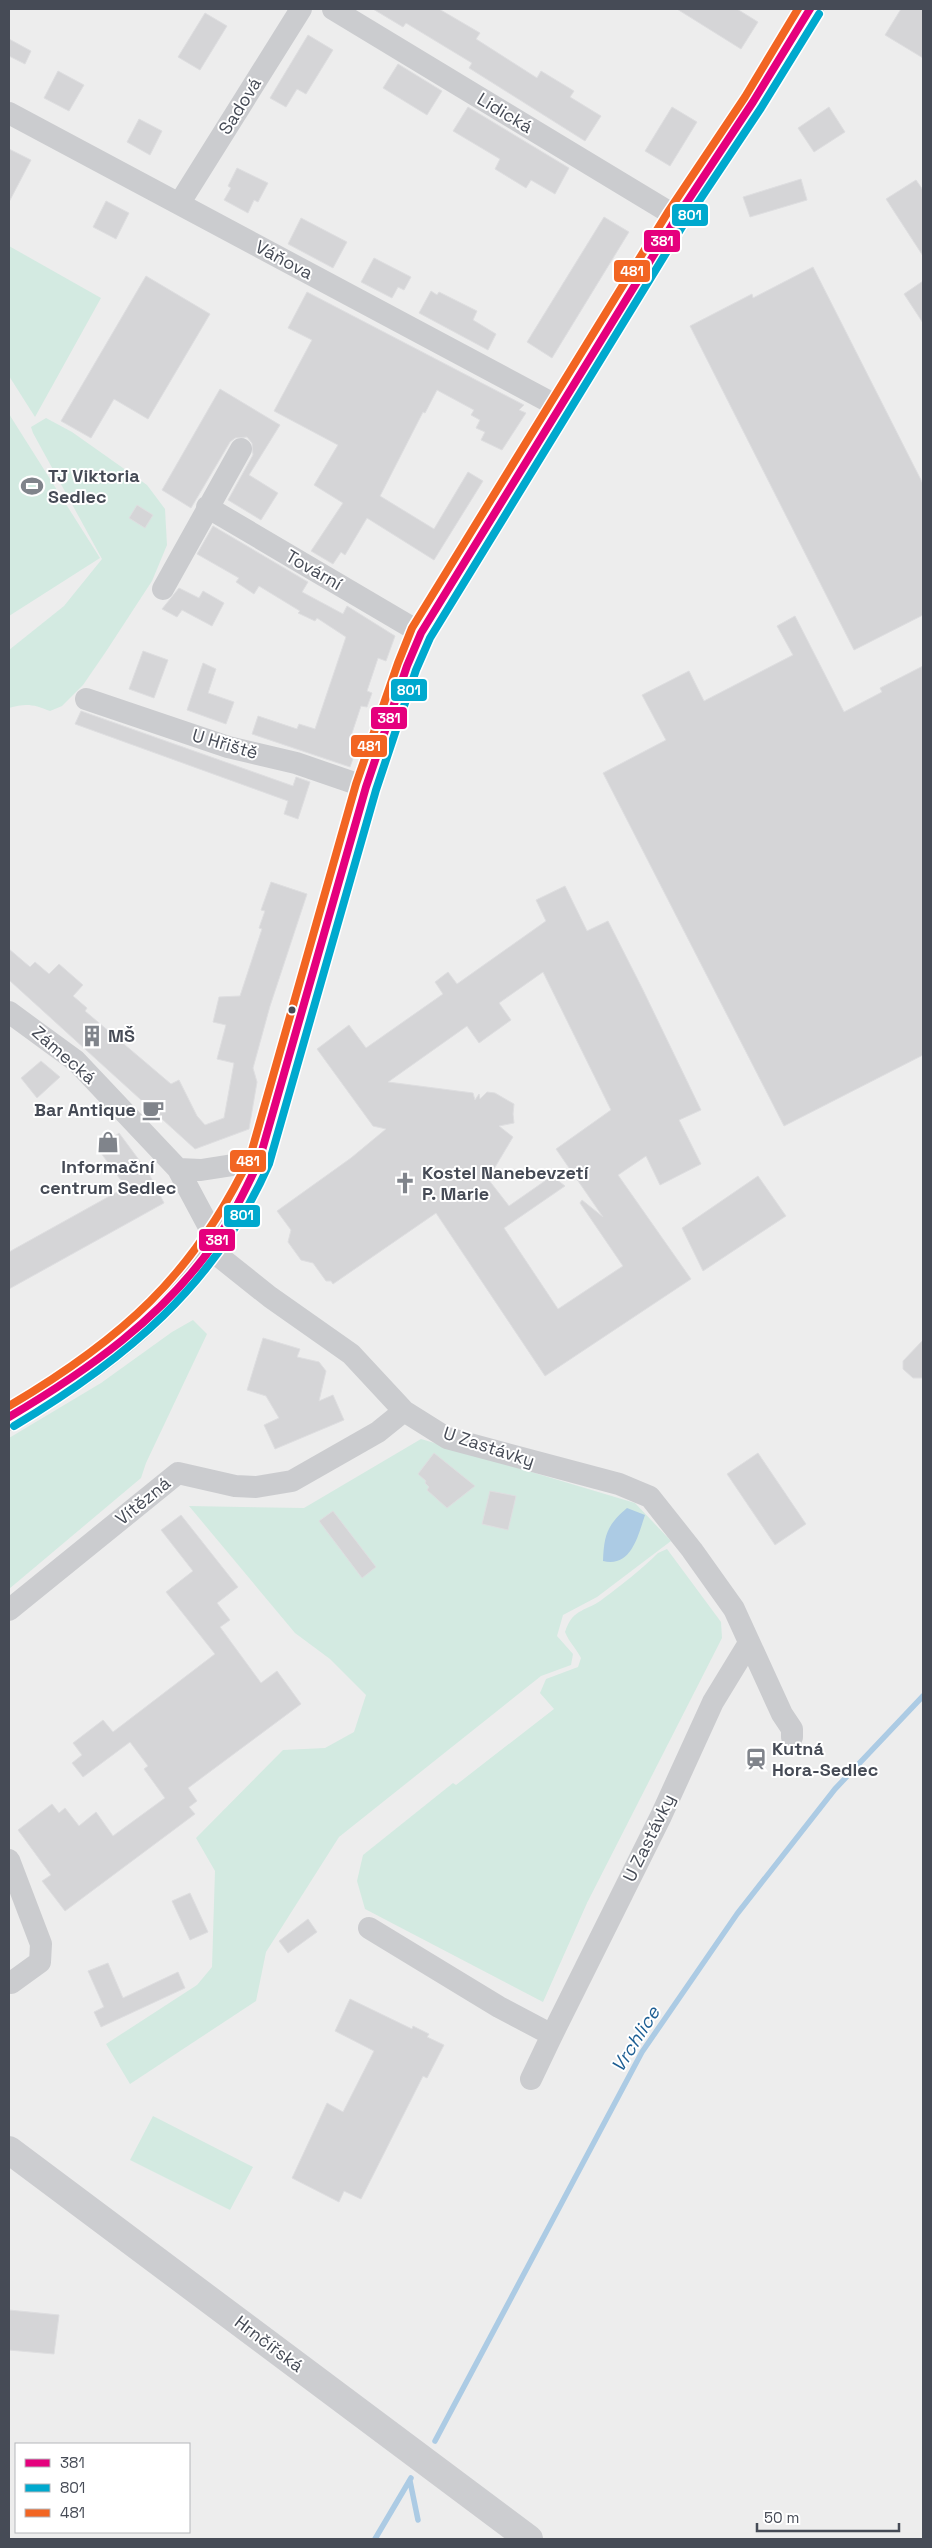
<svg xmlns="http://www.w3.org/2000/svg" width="932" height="2548" font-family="'Space Grotesk',sans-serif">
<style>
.green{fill:#d3eae1}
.water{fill:#accbe4}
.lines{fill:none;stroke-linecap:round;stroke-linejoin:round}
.stream{stroke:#accbe4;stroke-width:5.5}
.building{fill:#d5d5d7;stroke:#dedee0;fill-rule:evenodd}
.street{stroke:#cbcccf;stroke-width:22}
.secondary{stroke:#cccdd0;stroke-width:28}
.primary{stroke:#c6c8cc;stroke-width:28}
.bus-1-casing{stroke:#fff;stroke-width:11}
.bus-2-casing{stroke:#fff;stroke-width:11}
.bus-3-casing{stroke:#fff;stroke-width:11}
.bus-1{stroke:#e5007d;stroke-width:8}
.bus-2{stroke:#00a9ce;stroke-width:8}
.bus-3{stroke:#f26522;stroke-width:8}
.bus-dot{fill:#464b56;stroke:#fff;stroke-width:2}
.labels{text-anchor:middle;stroke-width:4;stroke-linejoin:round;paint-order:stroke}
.street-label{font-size:18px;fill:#464b56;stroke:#fff}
.poi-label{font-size:18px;font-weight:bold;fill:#464b56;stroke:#fff;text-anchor:start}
.water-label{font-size:19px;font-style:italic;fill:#1d5e93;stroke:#fff}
.line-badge{stroke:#fff;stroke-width:2}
.badge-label{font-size:14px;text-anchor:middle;font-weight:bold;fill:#fff}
</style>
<rect width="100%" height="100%" fill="#ededed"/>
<path class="green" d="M9,246L101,298L35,417L9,376Z
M9,414L100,558L9,616Z
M46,418L72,432L147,485L165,509L167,545L152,581L105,653L83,685L62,706L50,711C34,704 25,703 9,708V650L64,606L102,559L33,433L31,427Z
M193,1320L207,1334L146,1463L141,1478L9,1589V1438L101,1383L172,1332Z
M421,1439L635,1503L671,1541L597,1597L563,1615L557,1636L573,1654L571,1665L541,1676L339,1837L266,1952L256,2001L130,2084L106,2044L197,1985L212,1967L215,1871L196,1838L283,1750L325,1748L354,1732L366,1695L330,1659L295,1633L189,1506L304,1508Z
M667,1549L721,1622L722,1638L587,1903L543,2002L365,1909L357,1881L363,1855L453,1783L456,1785L554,1709L540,1693L546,1679L578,1667L581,1658C576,1648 569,1642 565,1632C573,1607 587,1612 604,1598C623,1584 642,1569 658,1553Z
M153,2116L253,2167L230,2210L130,2160Z"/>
<path class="water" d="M627,1508L645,1515C638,1536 631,1568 603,1561C604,1535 607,1525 627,1508Z"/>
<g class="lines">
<path class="stream" d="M435,2441L642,2052L737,1914L835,1789L923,1696
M410,2481L418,2520
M375,2539L411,2478"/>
</g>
<path class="building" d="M373,9H439L480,33L476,39L537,78L541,71L574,91L570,97L601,116L585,141L469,68L472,63L406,23L403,27Z
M677,9H737L758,22L741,49Z
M901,9H923V58L885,35Z
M205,13L227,26L200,70L178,57Z
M308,35L333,50L306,94L297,89L286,107L270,98Z
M9,39L31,51L25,64L9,56Z
M398,64L442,91L427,115L383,88Z
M58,71L84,85L69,111L44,98Z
M468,107L569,168L555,194L531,180L526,188L495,169L500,159L453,131Z
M672,107L697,122L670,166L645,151Z
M829,107L845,132L814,152L798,128Z
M139,119L162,131L150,155L127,142Z
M9,149L31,160L9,202Z
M237,168L268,183L258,202L254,200L248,213L224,200L231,188L228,186Z
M801,179L807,200L750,217L743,197Z
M916,180L923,190V256L886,199Z
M106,201L129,213L116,239L93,227Z
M604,217L629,232L552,358L527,342Z
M301,218L347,242L333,268L288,244Z
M374,258L411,277L404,290L398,287L392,298L361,282Z
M813,267L923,484V615L854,650L690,326L752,294L753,298Z
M146,276L210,314L148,419L114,399L91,438L61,421Z
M923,281V323L904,294Z
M431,291L437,295L439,292L477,311L473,320L496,334L488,350L419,313Z
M307,292L524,405L519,410L526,413L502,450L481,440L485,432L476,428L480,420L471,415L474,410L437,390L425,413L423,412L380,496L434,529L468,472L483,481L434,560L367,518L345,555L341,552L333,564L311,551L343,503L314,485L338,445L274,411L312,340L288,328Z
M220,389L280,425L249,475L278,493L261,520L228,500L253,455L252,443L247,437L235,438L230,442L191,508L162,490Z
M137,505L153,515L145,528L129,518Z
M213,526L308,582L302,592L343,614L347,606L395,636L386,661L378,658L367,691L372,693L367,707L361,706L350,739L359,742L350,767L252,734L258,716L297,729L299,724L315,729L346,637L317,618L315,621L298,613L300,611L259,586L254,594L236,582L239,578L197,554Z
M179,588L199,598L203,591L224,603L212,626L182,610L177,617L162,609Z
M795,616L844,712L882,692L880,688L923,666V1055L784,1126L603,773L666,740L642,695L689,671L704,701L793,655L777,626Z
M143,651L168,660L154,698L129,689Z
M203,663L216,669L208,693L234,702L226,724L187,710Z
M81,711L293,786L296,777L310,782L298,819L284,814L288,801L75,724Z
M271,882L307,894L270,1006L253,1068L257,1082L249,1129L195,1149L9,980V949L30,967L35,962L49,974L59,964L83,985L73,996L87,1008L85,1011L171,1084L179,1080L197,1116L205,1125L224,1118L234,1063L217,1059L226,1025L213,1022L219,997L240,996L262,929L259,928L265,911L261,910Z
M565,886L587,931L608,921L643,990L701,1110L679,1120L701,1164L660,1185L646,1156L618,1175L691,1279L545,1376L436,1213L333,1284L331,1281H326L313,1263L301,1260L288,1242L291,1230L277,1211L351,1158L386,1129L373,1126L317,1049L349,1025L366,1048L443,994L435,982L448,972L457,984L546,921L536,900ZM543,972L611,1110L556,1149L603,1217L582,1200L580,1203L623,1266L558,1309L504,1228L565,1186L552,1176L509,1206L488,1179L513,1137L499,1126L514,1123L513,1114L514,1104L495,1093L487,1092L480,1099L479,1094L475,1100L473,1093L388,1082L467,1026L479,1043L511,1020L499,1003Z
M41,1061L60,1077L37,1098L21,1078Z
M119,1133L148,1172L164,1203L9,1289V1252L126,1187L98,1149Z
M758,1176L786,1216L703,1271L682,1228Z
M263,1338L300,1349L297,1357L319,1362L326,1371L319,1401L333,1395L344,1420L275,1449L264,1425L279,1418L266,1396L247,1390Z
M923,1340V1378H913L903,1369V1361Z
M434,1453L475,1486L447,1508L427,1490L429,1487L425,1483L426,1481L418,1474Z
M758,1453L806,1524L775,1545L727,1474Z
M490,1491L516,1496L508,1530L482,1524Z
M333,1511L376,1567L362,1578L319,1521Z
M181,1515L238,1587L217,1603L230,1620L220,1627L261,1683L277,1671L301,1704L188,1788L197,1801L189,1807L195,1814L65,1911L42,1881L51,1875L18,1830L52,1804L59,1813L65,1808L79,1826L96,1812L113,1836L165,1798L144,1769L148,1766L130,1742L83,1777L72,1763L82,1755L73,1743L103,1720L113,1732L215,1654L166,1592L193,1571L161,1530Z
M190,1893L208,1932L190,1940L172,1901Z
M308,1919L317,1932L288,1953L279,1941Z
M108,1963L123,1998L178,1972L185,1988L101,2027L94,2012L104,2007L88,1971Z
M350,1999L412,2029L413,2026L429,2034L427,2037L444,2045L427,2078L423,2076L361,2199L344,2191L339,2202L292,2178L327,2103L343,2112L374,2051L335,2031Z
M9,2310L59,2315L54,2354L9,2350Z"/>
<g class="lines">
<path class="street" d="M333,9L677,217
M9,113L559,407
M179,204L301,9
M207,507L421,633
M163,589L241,449
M86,699L228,747L296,763L366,787
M9,1012L76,1061L178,1169L217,1242
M178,1169L201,1170L259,1161
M211,1250L270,1297L351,1354L404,1411L447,1438L619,1484L650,1497L692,1550L734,1609L782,1714L792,1729V1737
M9,1610L178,1473L235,1486L256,1487L292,1481L378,1432L404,1411
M9,1860L41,1944L40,1962L11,1983
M369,1928L499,2007L552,2035L661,1816L713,1702L749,1643
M531,2079L552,2035"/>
<path class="secondary" d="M9,2150L529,2539"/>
<path class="primary" d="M9,1417C116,1358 212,1277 259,1161L366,787L407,666L421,633L677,217L753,102L810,9"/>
<g class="bus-1-casing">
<path id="bus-1" d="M9,1417C87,1371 164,1317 216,1241C233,1216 246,1189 259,1161L366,787L407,666L421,633L677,217L753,102L810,9"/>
</g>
<g class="bus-2-casing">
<path id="bus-2" d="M14,1426C125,1360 216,1285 269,1164L376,790L416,670L430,638L685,222L761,108L819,14"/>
</g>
<g class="bus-3-casing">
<path id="bus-3" d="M9,1406C121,1340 193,1276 250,1157L356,784L398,663L412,628L668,212L745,97L798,9"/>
</g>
<use href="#bus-1" class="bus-1"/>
<use href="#bus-2" class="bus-2"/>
<use href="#bus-3" class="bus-3"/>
</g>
<defs>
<g id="stadium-bare" transform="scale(1.725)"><path d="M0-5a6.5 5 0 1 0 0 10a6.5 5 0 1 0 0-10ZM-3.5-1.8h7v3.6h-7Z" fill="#80848b" stroke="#fff" stroke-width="2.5" paint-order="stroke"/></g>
<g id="building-bare" transform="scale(1.725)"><path d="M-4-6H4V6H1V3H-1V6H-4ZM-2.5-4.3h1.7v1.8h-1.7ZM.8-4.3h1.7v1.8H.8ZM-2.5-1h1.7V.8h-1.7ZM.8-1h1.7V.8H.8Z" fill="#80848b" stroke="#fff" stroke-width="2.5" paint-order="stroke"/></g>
<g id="cafe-bare" transform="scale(1.725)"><path d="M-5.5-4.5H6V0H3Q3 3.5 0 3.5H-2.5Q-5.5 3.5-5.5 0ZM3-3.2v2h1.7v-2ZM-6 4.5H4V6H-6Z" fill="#80848b" stroke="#fff" stroke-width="2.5" paint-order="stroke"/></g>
<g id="shop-bare" transform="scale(1.725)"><path d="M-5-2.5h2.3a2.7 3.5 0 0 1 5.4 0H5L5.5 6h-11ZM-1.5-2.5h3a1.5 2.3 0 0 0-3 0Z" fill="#80848b" stroke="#fff" stroke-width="2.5" paint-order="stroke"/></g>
<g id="church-bare" transform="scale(1.725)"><path d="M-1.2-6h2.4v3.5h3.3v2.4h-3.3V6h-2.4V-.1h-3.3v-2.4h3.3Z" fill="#80848b" stroke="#fff" stroke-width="2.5" paint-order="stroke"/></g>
<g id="station-bare" transform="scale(1.725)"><path d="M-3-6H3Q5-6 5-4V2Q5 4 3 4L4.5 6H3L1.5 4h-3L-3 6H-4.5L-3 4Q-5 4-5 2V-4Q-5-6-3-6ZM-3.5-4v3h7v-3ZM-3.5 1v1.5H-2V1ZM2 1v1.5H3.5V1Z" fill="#80848b" stroke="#fff" stroke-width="2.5" paint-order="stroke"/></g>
</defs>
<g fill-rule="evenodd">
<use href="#stadium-bare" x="32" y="486"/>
<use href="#building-bare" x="92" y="1036"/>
<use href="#cafe-bare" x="153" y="1110"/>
<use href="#shop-bare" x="108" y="1142"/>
<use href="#church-bare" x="405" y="1183"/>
<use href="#station-bare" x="756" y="1759"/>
</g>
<circle class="bus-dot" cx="292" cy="1010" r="4.5"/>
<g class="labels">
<g class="street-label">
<text transform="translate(240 106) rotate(-58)" y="6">Sadová</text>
<text transform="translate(505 113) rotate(31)" y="6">Lidická</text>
<text transform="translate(284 260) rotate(28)" y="6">Váňova</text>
<text transform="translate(314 570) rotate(30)" y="6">Tovární</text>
<text transform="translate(225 744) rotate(16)" y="6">U Hřiště</text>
<text transform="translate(64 1055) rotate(41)" y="6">Zámecká</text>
<text transform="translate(489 1447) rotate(18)" y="6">U Zastávky</text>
<text transform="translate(143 1501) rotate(-39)" y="6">Vítězná</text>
<text transform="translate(649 1838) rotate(-64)" y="6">U Zastávky</text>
<text transform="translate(269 2344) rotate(37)" y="6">Hrnčířská</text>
</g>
<g class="poi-label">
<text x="48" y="482">TJ Viktoria<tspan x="48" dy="21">Sedlec</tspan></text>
<text x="108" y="1042">MŠ</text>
<text x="136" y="1116" text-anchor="end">Bar Antique</text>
<text x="108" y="1173" text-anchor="middle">Informační<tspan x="108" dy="21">centrum Sedlec</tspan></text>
<text x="422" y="1179">Kostel Nanebevzetí<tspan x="422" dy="21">P. Marie</tspan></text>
<text x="772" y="1755">Kutná<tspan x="772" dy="21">Hora-Sedlec</tspan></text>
</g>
<g class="water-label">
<text transform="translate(635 2039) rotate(-58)" y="7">Vrchlice</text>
</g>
</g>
<g class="line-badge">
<rect x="671" y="203" width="38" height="24" rx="5" fill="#00a9ce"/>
<rect x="643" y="229" width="38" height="24" rx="5" fill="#e5007d"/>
<rect x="613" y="259" width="38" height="24" rx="5" fill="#f26522"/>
<rect x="390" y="678" width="38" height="24" rx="5" fill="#00a9ce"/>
<rect x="370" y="706" width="38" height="24" rx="5" fill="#e5007d"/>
<rect x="350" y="734" width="38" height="24" rx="5" fill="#f26522"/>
<rect x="229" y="1149" width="38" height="24" rx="5" fill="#f26522"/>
<rect x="223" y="1204" width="38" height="24" rx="5" fill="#00a9ce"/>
<rect x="198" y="1228" width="38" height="24" rx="5" fill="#e5007d"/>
</g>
<g class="badge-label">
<text x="690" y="220">801</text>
<text x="662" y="246">381</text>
<text x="632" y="276">481</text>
<text x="409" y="695">801</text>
<text x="389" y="723">381</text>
<text x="369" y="751">481</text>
<text x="248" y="1166">481</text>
<text x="242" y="1220">801</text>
<text x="217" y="1245">381</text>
</g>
<rect width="932" height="2548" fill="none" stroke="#464b56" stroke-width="20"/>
<rect x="15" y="2443" width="175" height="90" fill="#ffffff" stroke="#b5b7bb"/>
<rect x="25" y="2459" width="25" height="8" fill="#e5007d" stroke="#b5b7bb"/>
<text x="60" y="2468" font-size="15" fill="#464b56">381</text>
<rect x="25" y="2484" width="25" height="8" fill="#00a9ce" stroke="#b5b7bb"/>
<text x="60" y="2493" font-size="15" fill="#464b56">801</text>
<rect x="25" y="2509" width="25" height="8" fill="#f26522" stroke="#b5b7bb"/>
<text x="60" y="2518" font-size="15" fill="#464b56">481</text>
<path d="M757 2523v8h142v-8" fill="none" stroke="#464b56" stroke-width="2.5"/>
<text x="764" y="2523" font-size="15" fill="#464b56" stroke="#ffffff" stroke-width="4" paint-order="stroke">50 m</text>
</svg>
